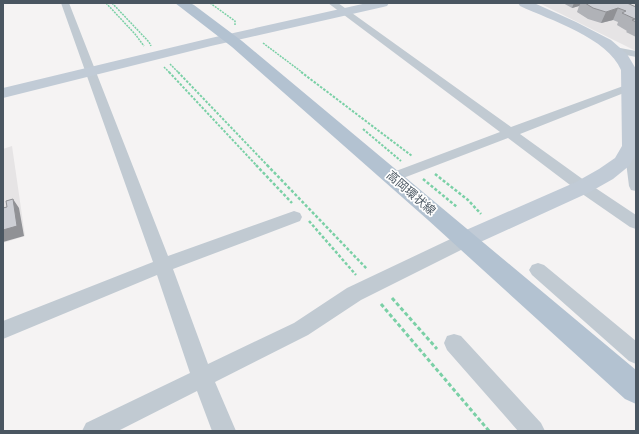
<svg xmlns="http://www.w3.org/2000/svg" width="639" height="434" font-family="Karla,'Noto Sans JP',sans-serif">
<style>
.education{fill:#e6e4e5}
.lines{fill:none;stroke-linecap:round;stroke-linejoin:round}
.path-far3{stroke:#7ad0a6;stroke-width:1.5;stroke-dasharray:2 1;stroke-linecap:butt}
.path-far2{stroke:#7ad0a6;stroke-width:2;stroke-dasharray:2.5 1.5;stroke-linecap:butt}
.path-far1{stroke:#7ad0a6;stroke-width:2.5;stroke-dasharray:3 2;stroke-linecap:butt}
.path{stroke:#7ad0a6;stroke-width:3;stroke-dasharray:4 2.5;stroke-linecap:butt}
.street{fill:#c1cad2;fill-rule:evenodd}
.secondary{fill:#c1cbd6;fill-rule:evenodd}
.primary{fill:#b3c2d1;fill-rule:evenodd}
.wall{fill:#b0b2b7}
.shaded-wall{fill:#909195}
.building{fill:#cdcfd5;stroke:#909195}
.labels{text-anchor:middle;stroke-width:3.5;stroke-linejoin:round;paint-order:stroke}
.street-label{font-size:12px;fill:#4a5661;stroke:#fff}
</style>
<rect width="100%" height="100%" fill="#f5f3f3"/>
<path class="education" d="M539,3H636V51Z
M12,146L25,236L3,243V149Z"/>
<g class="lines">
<path class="path-far3" d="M106,3L135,34L144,46
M112,3L149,42L151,46
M210,3L235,21V25
M263,43L303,73
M170,64L179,73
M164,67L170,73"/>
<path class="path-far2" d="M169,72L257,166
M178,72L268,166
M301,72L412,156
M363,129L401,161"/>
<path class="path-far1" d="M256,165L292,203
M267,165L367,269
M435,174L468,200L481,214
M423,179L457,207
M309,221L356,275"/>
<path class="path" d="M392,298L437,349
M381,304L489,431"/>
<path class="street" d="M61,3H69L168,256L294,211L300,213L302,217L300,221L173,269L208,364L294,323L347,288L459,235L465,234L471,235L473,240L471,245L361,300L308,335L215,382L236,431H212L197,391L118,431H82L86,423L190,373L157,275L3,339V321L153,262Z
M328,3H338L511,127L626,85H634L636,87L634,89L520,134L588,183L636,215V229L630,227L578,191L508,138L398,180L393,182L388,180L386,177L388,174L500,132Z
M615,47L636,51V57L611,52L610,50L611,48Z
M631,142L636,143V191L631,190L629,186L624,146L626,143Z
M538,263L544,265L636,341V364L629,361L532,275L529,270L532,265Z
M454,334L461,336L541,423L545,431H518L447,350L444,343L447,336Z"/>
<path class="secondary" d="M367,3H389L387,6L383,7L211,46L3,98V88L211,38Z
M518,3H534L576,22L611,40L627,54L636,69V154L629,166L613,179L590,192L465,249L457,246L453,240L457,234L576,182L599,169L615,158L622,146L621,70C608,38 550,20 520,6Z"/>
<path class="primary" d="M175,3H190L194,5L242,41L636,370V404L625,399L428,220L232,47Z"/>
</g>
<path class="wall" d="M563,3H627L636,7V37L626,32L627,31L617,25L618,22L613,20L601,23L588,19L577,12L579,6L572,8Z"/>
<path class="shaded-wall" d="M574,3H581L579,6L572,8Z
M618,8L613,20L601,23L606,12Z
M13,199L19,208L24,236L3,242V230Z"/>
<path class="building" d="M585,3H627L636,7V22L632,20L635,19L622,13L626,11L618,8L606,12L593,8Z
M13,199L17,226L3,230V208L7,207L6,201Z"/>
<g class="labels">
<g class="street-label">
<text transform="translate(411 193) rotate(41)" y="4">高岡環状線</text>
</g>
</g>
<rect width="639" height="434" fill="none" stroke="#4a5661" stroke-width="8"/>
</svg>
